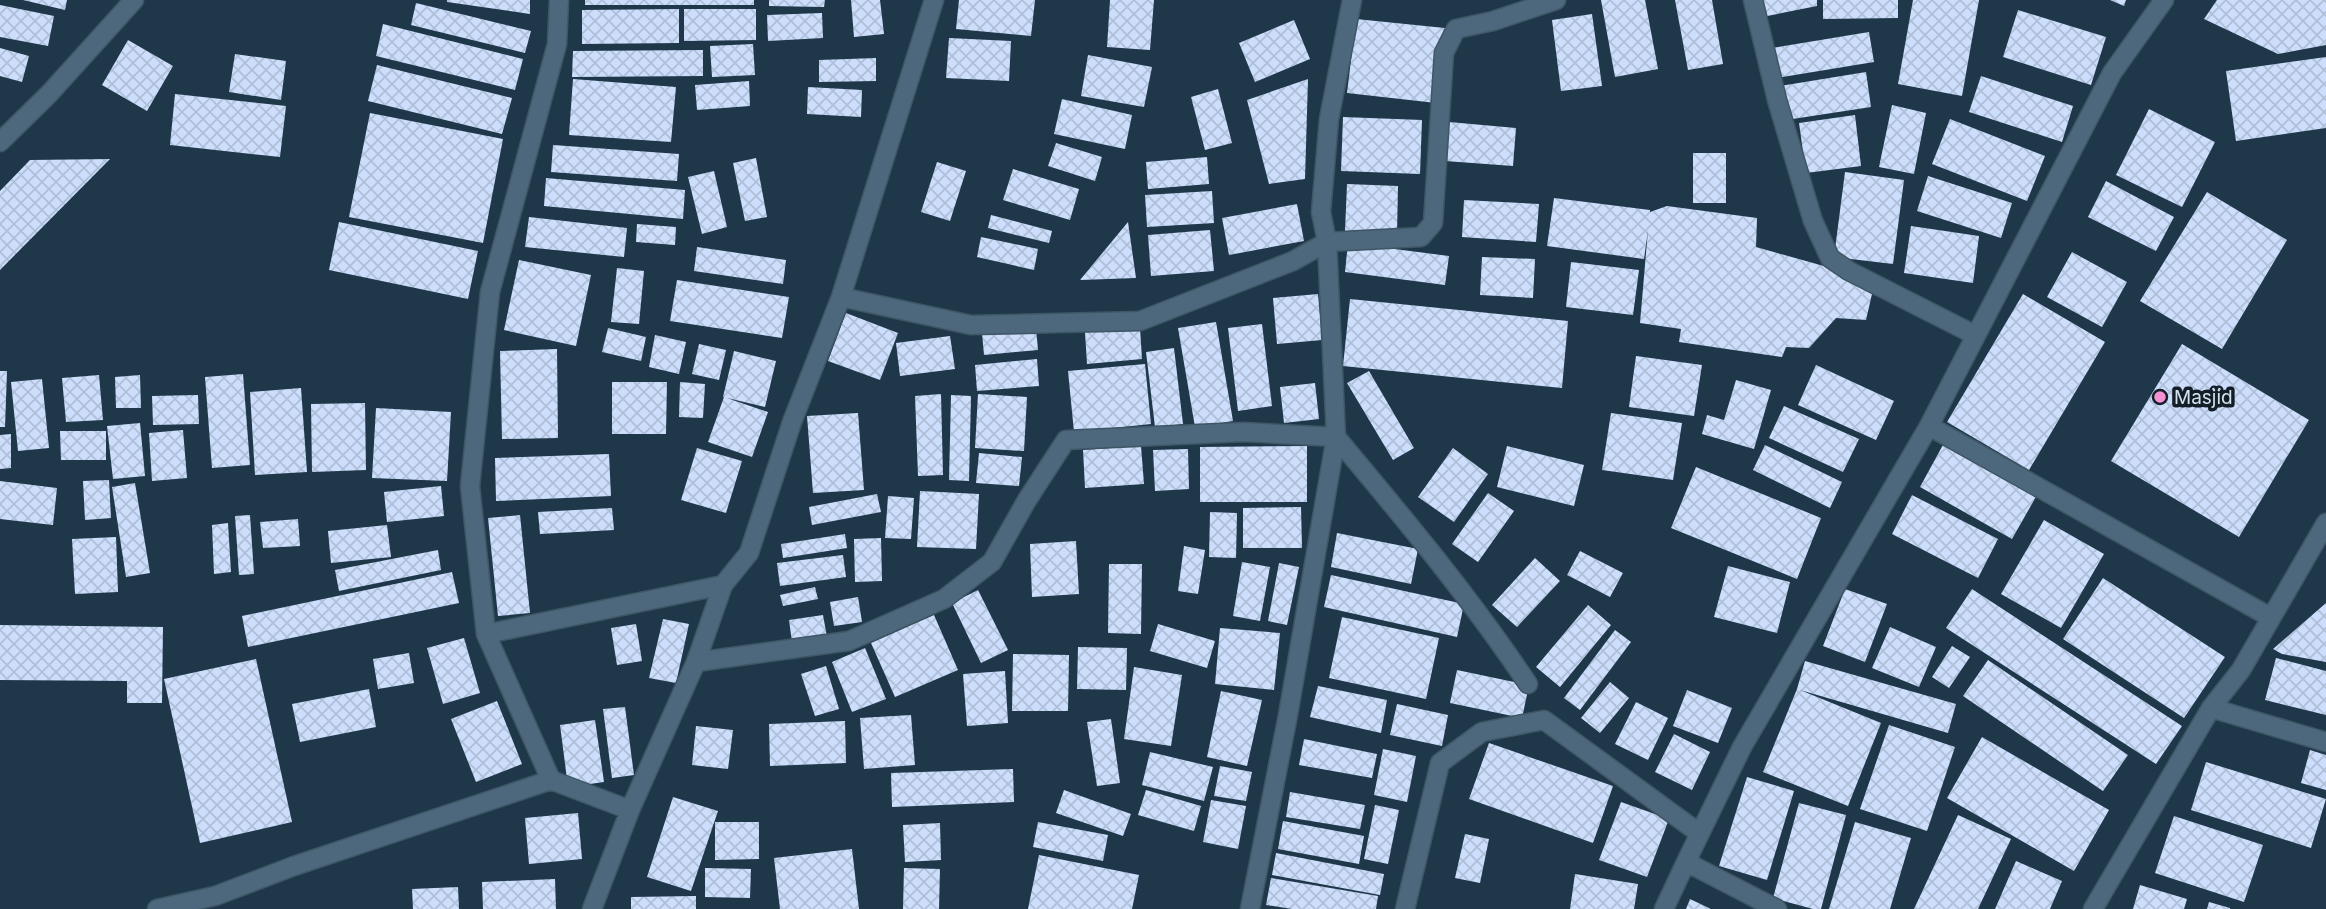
<svg xmlns="http://www.w3.org/2000/svg" width="2326" height="909" font-family="Inter,sans-serif">
<style>
.building{fill:url(#building-cross-hatch)}
.lines{fill:none;stroke-linecap:round;stroke-linejoin:round}
.minor-casing{stroke:#3f5665;stroke-width:21}
.minor{stroke:#4d687c;stroke-width:18}
.poi-dot{fill:#f491d3;stroke:#131e26;stroke-width:2.5}
.labels{text-anchor:middle;stroke-width:7;stroke-linejoin:round;paint-order:stroke}
.poi-label{font-size:19px;fill:#d3e2ee;stroke:#131e26;text-anchor:start}
</style>
<defs>
<pattern id="building-cross-hatch" width="8" height="8" patternUnits="userSpaceOnUse" patternTransform="scale(1.75)"><rect width="8" height="8" fill="#ccdefc"/><path d="M0 0l8 8M0 8l8-8" fill="none" stroke="#b0bfd8"/></pattern>
</defs>
<rect width="100%" height="100%" fill="#1e384a"/>
<path class="building" d="M23,0H67L65,10Z
M447,0H530V14L447,2Z
M585,0H754V5H585Z
M769,0H825L824,7L769,6Z
M851,0H880L884,34L854,37Z
M959,0H1035L1031,36L956,29Z
M1110,0H1154L1150,50L1107,47Z
M1601,0H1645L1658,69L1615,77Z
M1675,0H1712L1723,64L1688,70Z
M1758,0H1817V6L1762,17Z
M1823,0H1898V18L1823,19Z
M1913,0H1979L1962,96L1898,84Z
M2110,0H2126L2124,6Z
M2217,0H2326V45L2278,54L2204,19Z
M416,3L531,31L525,53L411,25Z
M0,5L54,16L48,46L0,37Z
M679,9V43L582,44V10Z
M684,9H756V40L684,41Z
M2018,10L2106,37L2091,85L2003,57Z
M822,13L823,38L768,41L767,15Z
M1592,14L1602,86L1561,91L1552,20Z
M1356,19L1445,28L1436,103L1347,93Z
M1294,20L1310,59L1255,82L1239,43Z
M383,24L523,59L515,90L376,56Z
M1869,32L1874,62L1777,78L1772,48Z
M949,38L1011,41L1009,81L946,78Z
M128,40L173,66L147,111L102,85Z
M753,44L755,75L712,77L710,46Z
M0,48L29,56L22,82L0,76Z
M703,50V76L572,77L573,51Z
M235,54L286,61L281,100L229,92Z
M1088,55L1152,67L1144,107L1081,96Z
M2326,57V128L2236,141L2226,71Z
M876,58V81L819,82V60Z
M377,65L512,98L502,134L368,101Z
M1866,72L1871,107L1786,120L1780,86Z
M1981,76L2073,106L2062,142L1969,112Z
M573,79L676,87L671,142L569,135Z
M1308,79L1305,179L1269,184L1247,100Z
M749,81L750,106L697,110L695,85Z
M808,87L862,90L861,117L807,114Z
M1218,89L1232,143L1205,150L1191,97Z
M175,94L286,106L280,157L170,145Z
M1062,99L1132,115L1125,149L1054,134Z
M1892,105L1926,113L1914,174L1879,167Z
M2149,109L2215,142L2182,207L2116,175Z
M370,113L503,139L483,243L349,217Z
M1855,115L1861,166L1806,173L1799,123Z
M1343,117L1422,120L1420,174L1341,171Z
M1950,119L2045,156L2027,201L1932,164Z
M1449,122L1516,128L1513,166L1445,161Z
M1056,143L1102,157L1095,181L1048,166Z
M553,145L679,154L677,181L551,172Z
M1693,153H1726V203H1693Z
M1207,157L1209,184L1148,189L1146,162Z
M756,158L767,217L745,221L733,163Z
M110,159L0,270V191L30,160Z
M937,162L966,171L950,221L921,212Z
M1013,169L1079,189L1070,220L1003,200Z
M714,171L727,227L702,234L688,177Z
M1845,172L1904,180L1893,264L1834,257Z
M1928,176L2012,203L2001,238L1917,211Z
M546,178L685,190L683,219L544,206Z
M2106,181L2174,217L2156,251L2088,217Z
M1347,184L1398,186L1397,234L1345,231Z
M1212,191L1214,223L1147,227L1145,195Z
M2207,192L2287,240L2222,349L2140,301Z
M1554,198L1650,210V212L1667,206L1757,218L1756,247L1838,270L1872,294L1866,320L1836,318L1809,348L1786,347L1782,357L1679,342L1681,329L1640,323L1648,230L1644,259L1547,246Z
M1464,200L1539,204L1536,242L1462,237Z
M1297,204L1304,241L1229,255L1222,218Z
M991,215L1052,231L1049,243L988,228Z
M529,217L627,228L624,257L525,247Z
M339,222L478,251L468,299L329,270Z
M1128,222L1136,278L1080,280Z
M637,224L676,227L675,245L636,242Z
M1911,226L1979,236L1973,283L1904,273Z
M1210,230L1214,271L1151,276L1148,235Z
M981,237L1038,249L1034,270L977,257Z
M1348,243L1449,256L1445,285L1345,272Z
M697,247L786,260L783,284L694,271Z
M2072,252L2127,282L2102,327L2047,297Z
M1482,257L1535,259L1533,298L1480,295Z
M519,260L591,275L576,346L504,330Z
M1571,262L1639,270L1633,315L1566,307Z
M617,268L644,271L639,324L611,322Z
M677,280L789,297L782,338L670,321Z
M1318,294L1322,340L1277,344L1273,298Z
M2023,294L2105,342L2029,470L1947,422Z
M1350,299L1568,321L1562,388L1343,366Z
M846,313L898,333L880,380L828,361Z
M1216,322L1233,421L1195,427L1178,328Z
M1262,324L1272,406L1238,411L1228,328Z
M608,328L646,337L641,361L602,352Z
M1036,328L1038,350L984,355L982,333Z
M1140,328L1142,359L1087,364L1085,332Z
M655,335L686,342L679,374L649,367Z
M950,336L955,369L900,376L896,343Z
M699,344L726,350L719,380L692,374Z
M2182,344L2309,420L2239,537L2111,461Z
M1174,348L1183,424L1155,427L1146,352Z
M557,349L558,438L502,439L500,351Z
M734,351L776,361L765,407L723,397Z
M1636,356L1702,365L1694,416L1629,407Z
M1037,359L1039,386L977,391L975,365Z
M1145,364L1151,424L1074,432L1068,371Z
M1816,365L1894,401L1876,440L1798,405Z
M0,371H7L5,427H0Z
M1369,371L1414,448L1393,460L1347,383Z
M243,374L250,465L212,468L205,377Z
M99,375L103,420L66,422L62,378Z
M140,375L141,408H116L115,377Z
M42,379L49,448L18,451L11,382Z
M1736,380L1771,390L1754,449L1702,434L1707,415L1724,420Z
M612,382H667L666,434H612Z
M680,382L705,384L703,418L679,417Z
M1315,383L1319,419L1284,423L1280,387Z
M301,388L307,472L255,475L250,392Z
M941,394L943,475L918,476L915,396Z
M978,394L1027,397L1024,451L975,448Z
M198,395L199,424L153,425L152,396Z
M951,395L971,396L969,481L949,480Z
M724,397L768,412L752,457L708,442Z
M365,403L366,470L312,472L311,404Z
M1784,406L1859,439L1843,472L1769,438Z
M376,408L451,412L447,481L372,478Z
M858,413L864,490L813,493L807,416Z
M1611,413L1682,423L1673,480L1602,470Z
M140,423L145,476L113,479L107,426Z
M183,430L187,478L152,481L149,433Z
M60,431H106V460H61Z
M11,434V468L0,469V435Z
M1944,443L2037,495L2012,539L1920,487Z
M1765,445L1842,482L1830,508L1753,470Z
M1141,446L1144,484L1085,488L1083,450Z
M1307,446V502H1200V447Z
M1507,446L1584,465L1574,506L1497,487Z
M697,448L742,461L726,513L681,500Z
M1453,448L1488,474L1454,522L1418,497Z
M1188,449L1189,489L1155,491L1153,450Z
M979,453L1022,457L1019,486L976,483Z
M609,454L611,496L496,501L495,458Z
M1696,467L1821,518L1797,579L1671,528Z
M109,480L111,518L85,520L83,481Z
M0,481L57,488L53,525L0,519Z
M135,483L150,573L126,577L112,487Z
M441,486L444,516L387,522L384,492Z
M920,491L979,494L976,549L917,547Z
M1488,493L1514,511L1478,562L1452,544Z
M877,494L881,512L812,525L809,507Z
M1912,495L1998,539L1978,578L1892,534Z
M888,496L914,498L911,539L885,538Z
M1301,507L1302,548H1243V508Z
M612,508L614,530L540,534L538,512Z
M1210,512L1237,513L1236,558L1209,557Z
M250,515L254,574L239,575L235,516Z
M520,515L530,613L498,616L488,518Z
M298,519L300,546L263,548L260,522Z
M2044,520L2104,554L2061,628L2001,594Z
M228,523L231,572L214,574L212,525Z
M387,525L391,557L331,563L328,531Z
M1337,533L1418,549L1411,584L1331,567Z
M845,534L847,548L783,558L781,544Z
M116,537L118,592L75,594L72,539Z
M881,538L882,581L855,582L854,539Z
M1076,541L1079,594L1032,597L1030,544Z
M1184,546L1205,550L1198,594L1178,591Z
M438,550L441,570L339,591L335,570Z
M1580,551L1623,573L1610,597L1567,575Z
M843,555L846,577L780,586L777,563Z
M1535,558L1560,581L1517,627L1492,605Z
M1242,562L1270,567L1260,621L1233,616Z
M1279,563L1299,567L1287,625L1268,621Z
M1109,564H1142L1141,634L1108,633Z
M1728,566L1790,582L1777,633L1714,617Z
M452,572L459,603L248,647L242,616Z
M1331,575L1464,604L1457,637L1324,607Z
M2103,578L2225,657L2184,718L2063,639Z
M815,587L818,599L783,606L780,595Z
M1845,589L1887,604L1865,662L1823,646Z
M1972,589L2182,726L2156,764L1946,628Z
M978,590L1008,650L981,663L952,603Z
M858,597L862,622L834,626L830,602Z
M2326,603V662L2282,654L2273,649Z
M1588,605L1611,625L1560,687L1536,667Z
M823,615L827,637L792,642L789,620Z
M934,615L958,670L895,697L871,643Z
M1342,617L1439,638L1426,699L1329,678Z
M663,619L689,624L676,683L649,678Z
M636,624L642,661L617,665L611,628Z
M1158,624L1215,641L1207,668L1150,651Z
M0,625L163,627L162,703H127V681L0,680Z
M1890,627L1936,647L1919,687L1872,668Z
M1220,628L1280,633L1274,690L1215,684Z
M1615,630L1631,642L1580,710L1564,698Z
M464,638L480,693L443,704L427,648Z
M1952,646L1970,657L1949,688L1932,677Z
M1078,647L1127,648L1126,690L1077,689Z
M865,648L886,699L852,712L832,662Z
M409,653L414,683L378,689L373,659Z
M1013,654L1069,655L1068,711H1012Z
M2276,658L2326,671V715L2265,700Z
M256,659L292,822L200,843L164,679Z
M1988,660L2128,755L2103,791L1963,696Z
M1805,661L1956,704L1948,733L1800,690L1881,723L1848,806L1763,772L1797,689Z
M826,666L839,709L815,716L801,674Z
M1134,667L1182,675L1171,746L1124,739Z
M1457,670L1529,685L1522,718L1450,703Z
M1005,671L1008,723L967,726L963,674Z
M1610,682L1629,698L1600,733L1581,718Z
M1318,686L1387,700L1381,733L1310,717Z
M369,689L376,727L300,742L292,704Z
M1687,690L1732,708L1718,743L1673,726Z
M1221,691L1262,700L1247,766L1207,757Z
M497,701L522,764L476,782L451,719Z
M1636,702L1668,718L1648,760L1615,744Z
M1397,704L1448,715L1442,746L1390,735Z
M625,707L634,775L612,778L603,709Z
M911,715L915,765L864,769L860,718Z
M1111,719L1120,783L1097,786L1087,722Z
M595,720L604,782L568,787L560,725Z
M845,721L846,763L770,766L769,724Z
M1889,725L1955,747L1927,831L1860,809Z
M696,726L733,730L728,769L692,765Z
M1674,734L1710,752L1692,790L1655,772Z
M1982,737L2109,810L2074,871L1947,798Z
M1304,739L1377,754L1372,778L1299,765Z
M1489,743L1613,786L1593,843L1469,799Z
M1383,749L1416,756L1407,802L1374,795Z
M2310,750L2326,755V790L2301,783Z
M1150,752L1213,767L1204,801L1142,785Z
M2206,762L2326,799L2311,848L2191,810Z
M1220,766L1252,772L1246,801L1214,796Z
M1013,769L1014,802L892,807L891,773Z
M1747,777L1794,791L1767,880L1719,866Z
M1064,790L1131,814L1123,836L1056,813Z
M1146,790L1201,806L1194,831L1138,815Z
M1290,792L1365,805L1360,829L1286,817Z
M673,797L718,811L691,891L647,877Z
M1211,800L1246,806L1238,849L1203,842Z
M1621,802L1669,819L1647,877L1599,860Z
M1799,803L1846,815L1821,909H1813L1773,898Z
M1375,805L1399,810L1388,864L1364,859Z
M578,813L582,859L529,864L525,818Z
M1958,815L2011,839L1978,909H1914Z
M2174,816L2263,845L2244,902L2155,873Z
M1283,821L1364,836L1359,864L1278,849Z
M715,822H759V859L715,860Z
M1038,822L1108,835L1103,861L1033,847Z
M1855,822L1911,838L1890,909H1829Z
M940,823L941,860L905,862L903,825Z
M1465,834L1489,839L1480,883L1455,878Z
M852,849L859,909H780L774,858Z
M1276,853L1384,874L1380,895L1272,875Z
M1039,855L1139,875L1132,909H1028Z
M2016,861L2062,881L2050,909H1995Z
M705,868L751,869L750,898L705,897Z
M904,868L940,869L939,909H903Z
M1575,874L1638,884L1634,909H1570Z
M1271,878L1378,896L1376,909H1292L1266,905Z
M555,879L556,909H483L482,882Z
M2140,885L2187,899L2184,909H2133Z
M458,887L459,909H413L412,889Z
M696,896V909H631V897Z
M1690,899L1711,909H1686Z
M2209,902L2230,908V909H2207Z"/>
<g class="lines">
<g class="minor-casing">
<path id="minor" d="M559,0L557,44L490,292L470,486L486,634L551,780L630,810
M1753,0L1777,100L1813,221L1830,258L1849,271L1975,335
M0,142L49,94L134,0
M841,297L971,325L1140,321L1293,261L1327,242L1421,237L1433,223L1444,53L1456,29L1493,21L1556,0
M1929,426L2270,617
M486,634L723,585
M696,662L849,641L944,599L992,562L1027,500L1066,440L1244,432L1336,437L1327,242L1321,212L1329,119L1352,0
M2211,708L2326,742
M157,909L215,896L294,866L551,780
M592,909L630,810L696,662L723,585L749,553L792,422L841,297L934,0
M1250,909L1288,715L1336,437C1403,517 1470,597 1528,684
M1405,909L1440,763L1482,732L1544,720L1699,833
M1664,909L1686,862
M1777,909L1686,862L1742,747L1929,426L2112,73L2164,0
M2093,909L2211,708L2241,670L2326,523"/>
</g>
<use href="#minor" class="minor"/>
</g>
<circle class="poi-dot" cx="2160" cy="397" r="7"/>
<g class="labels">
<g class="poi-label">
<text x="2174" y="404">Masjid</text>
</g>
</g>
</svg>
